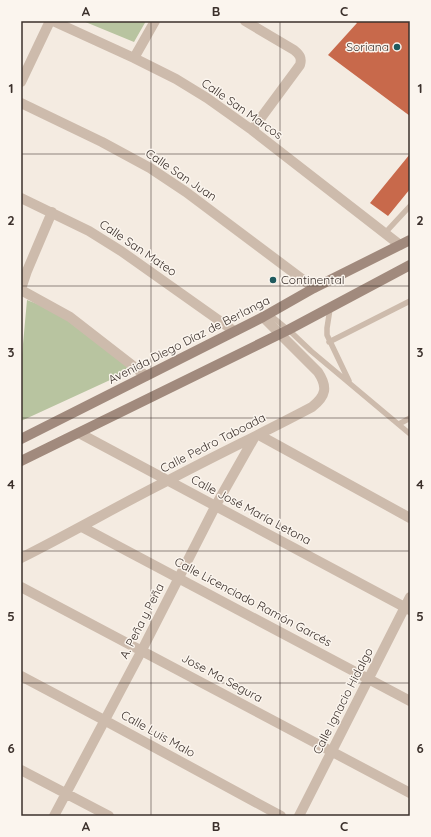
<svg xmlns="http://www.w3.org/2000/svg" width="431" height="837" font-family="Quicksand,sans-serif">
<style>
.green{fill:#b8c4a0}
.building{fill:#c8694b}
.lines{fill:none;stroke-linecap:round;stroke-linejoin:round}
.lane{stroke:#cdbbac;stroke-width:5.5}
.street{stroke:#cdbbac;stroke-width:10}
.secondary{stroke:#a18a7d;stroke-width:10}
.grid{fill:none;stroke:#3b302b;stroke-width:1;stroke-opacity:0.55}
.poi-dot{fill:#1f5a5e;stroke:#fbf5ee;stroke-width:1.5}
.labels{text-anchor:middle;stroke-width:3;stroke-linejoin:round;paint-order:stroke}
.poi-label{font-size:12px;fill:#3b302b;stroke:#fbf5ee;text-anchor:end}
.street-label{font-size:12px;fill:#3b302b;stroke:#fbf5ee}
.neatline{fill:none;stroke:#3b302b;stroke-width:1.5}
.grid-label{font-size:13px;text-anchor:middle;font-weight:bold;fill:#3b302b}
</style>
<rect width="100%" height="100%" fill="#f4ebe1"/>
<path class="green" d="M83,21H146L134,42Z
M27,300L61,313L134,369L21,421V366Z"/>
<path class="building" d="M355,21H410V116L328,55L357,23Z
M410,154V189L388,216L370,203Z"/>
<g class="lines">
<path class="lane" d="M385,233L410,206
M330,309L327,328V335L349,381
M269,314L292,333L311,351L410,434
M329,342L410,301
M399,424L410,418"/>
<path class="street" d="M53,21L134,58L176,79L207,98L252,130L400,245
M245,21L294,50C300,55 302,58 300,65L252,130
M134,58L155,21
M21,82L50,21
M21,103L102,142L150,168L186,192L314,288
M21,198L89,231L121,251L234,331
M21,289L27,271L52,212
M21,290L70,317L146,376
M79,433L410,610
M259,435L410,518
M82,527L410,701
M21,558C71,533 119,505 169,480C216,455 265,432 312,407C326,396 328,387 318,372L263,317
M21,587L410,793
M21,676L104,720L281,816
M21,770L109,816
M54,816L142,650L216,505L254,438
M299,816L410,597"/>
<path class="secondary" d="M21,439L263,317L314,288L410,240
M21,461L288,330L410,265"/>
</g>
<path class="grid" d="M151,21V816M280,21V816M21,154H410M21,286H410M21,418H410M21,551H410M21,683H410"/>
<g class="poi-dot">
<circle cx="397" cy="47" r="4"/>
<circle cx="273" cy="280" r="4"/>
</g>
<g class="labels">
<g class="poi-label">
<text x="389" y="51">Soriana</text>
<text x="281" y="284" text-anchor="start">Continental</text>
</g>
<g class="street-label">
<text transform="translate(242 109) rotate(35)" y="4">Calle San Marcos</text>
<text transform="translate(181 175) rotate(34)" y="4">Calle San Juan</text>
<text transform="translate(138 248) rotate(34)" y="4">Calle San Mateo</text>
<text transform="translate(189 340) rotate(-27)" y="4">Avenida Diego Díaz de Berlanga</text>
<text transform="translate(213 443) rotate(-27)" y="4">Calle Pedro Taboada</text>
<text transform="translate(251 510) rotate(28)" y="4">Calle José María Letona</text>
<text transform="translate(253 602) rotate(28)" y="4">Calle Licenciado Ramón Garcés</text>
<text transform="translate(142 621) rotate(-63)" y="4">A. Peña y Peña</text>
<text transform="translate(222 678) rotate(28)" y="4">Jose Ma Segura</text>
<text transform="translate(343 701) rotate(-63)" y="4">Calle Ignacio Hidalgo</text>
<text transform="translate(158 734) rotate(29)" y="4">Calle Luis Malo</text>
</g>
</g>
<rect width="431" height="837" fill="none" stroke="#fbf5ee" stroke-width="44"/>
<rect x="22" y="22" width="387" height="793" class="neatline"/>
<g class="grid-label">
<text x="86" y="16">A</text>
<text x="216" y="16">B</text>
<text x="344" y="16">C</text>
<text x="11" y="93">1</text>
<text x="420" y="93">1</text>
<text x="11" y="225">2</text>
<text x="420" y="225">2</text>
<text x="11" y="357">3</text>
<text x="420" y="357">3</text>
<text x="11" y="489">4</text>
<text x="420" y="489">4</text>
<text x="11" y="621">5</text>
<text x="420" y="621">5</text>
<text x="11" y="753">6</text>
<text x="420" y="753">6</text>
<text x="86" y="831">A</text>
<text x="216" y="831">B</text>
<text x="344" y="831">C</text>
</g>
</svg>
